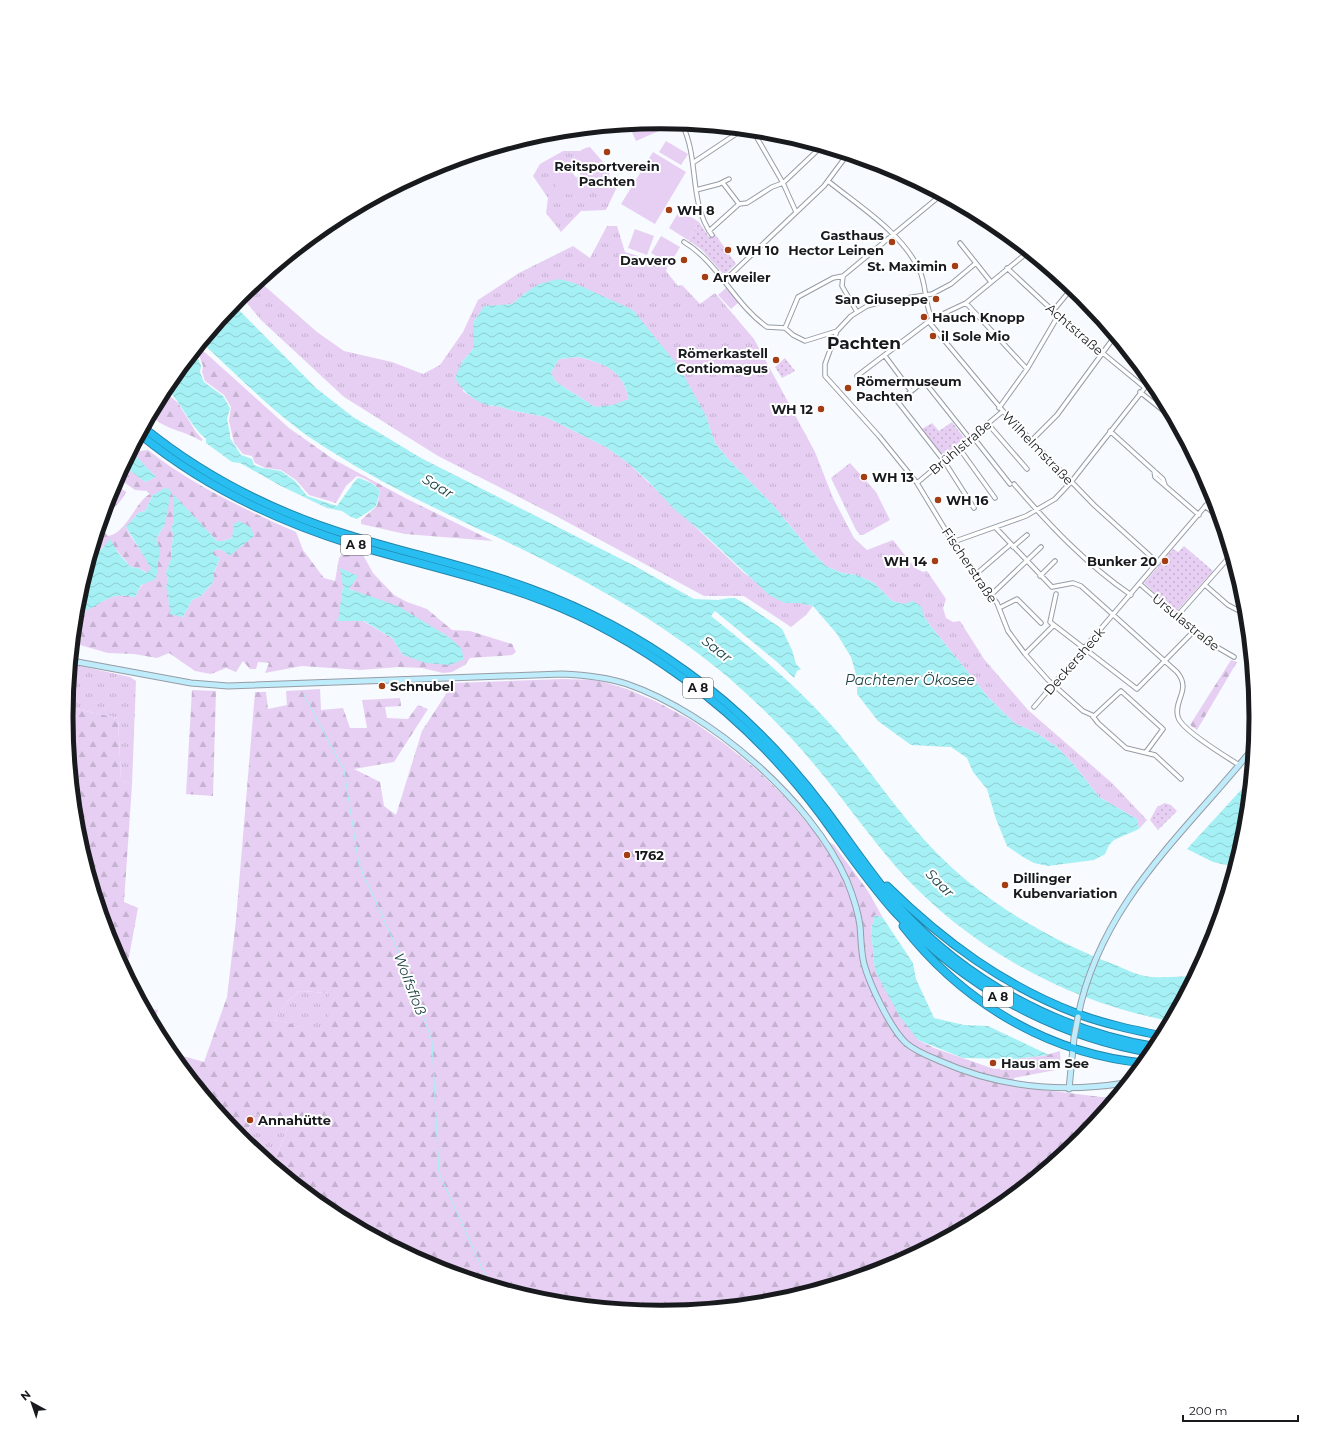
<svg xmlns="http://www.w3.org/2000/svg" width="1323" height="1435" font-family="Montserrat,sans-serif">
<style>
.grass{fill:url(#grass-tufts)}
.forest{fill:url(#forest-firs);fill-rule:evenodd}
.park{fill:url(#park-dots)}
.pitch{fill:#e7cff3}
.water{fill:url(#water-waves);fill-rule:evenodd}
.lines{fill:none;stroke-linecap:round;stroke-linejoin:round}
.stream{stroke:#a5f0f4;stroke-width:1}
.street-casing{stroke:#969da6;stroke-width:5.5}
.secondary-casing{stroke:#969da6;stroke-width:7}
.highway-casing{stroke:#2385a8;stroke-width:9}
.street{stroke:#fff;stroke-width:3.5}
.secondary{stroke:#bfecfb;stroke-width:5}
.highway{stroke:#29bef2;stroke-width:7}
.secondary-bridge-casing{stroke:#969da6;stroke-width:7;stroke-linecap:butt}
.secondary-bridge{stroke:#bfecfb;stroke-width:5}
.poi-dot{fill:#a33d14;stroke:#fff;stroke-width:1.5}
.labels{text-anchor:middle;stroke-width:4;stroke-linejoin:round;paint-order:stroke}
.shield{fill:#fff;stroke:#5d5f62;stroke-width:1}
.shield-label{font-size:12px;font-weight:bold;fill:#181a1e}
.poi-label{font-size:13px;font-weight:bold;fill:#181a1e;stroke:#fff;text-anchor:start}
.street-label{font-size:13px;fill:#181a1e;stroke:#fff}
.water-label{font-size:14px;font-style:italic;fill:#1f4345;stroke:#fff}
.district-label{font-size:17px;font-weight:bold;fill:#181a1e;stroke:#fff}
.rim{fill:none;stroke:#181a1e;stroke-width:5}
</style>
<defs>
<pattern id="grass-tufts" width="24" height="20" patternUnits="userSpaceOnUse"><rect width="24" height="20" fill="#e7cff3"/><path d="M3 7l-1-3M5 7V3M7 7l1-3M15 17l-1-3M17 17v-4M19 17l1-3" fill="none" stroke="#c5b1d0"/></pattern>
<pattern id="forest-firs" width="22" height="20" patternUnits="userSpaceOnUse"><rect width="22" height="20" fill="#e7cff3"/><path d="M5 1l3.5 6h-7zM16 11l3.5 6h-7z" fill="#c5b1d0"/></pattern>
<pattern id="park-dots" width="8" height="8" patternUnits="userSpaceOnUse"><rect width="8" height="8" fill="#e7cff3"/><path d="M2 2h.1M6 6h.1" fill="none" stroke="#c5b1d0" stroke-width="1.8" stroke-linecap="round"/></pattern>
<pattern id="water-waves" width="16" height="10" patternUnits="userSpaceOnUse"><rect width="16" height="10" fill="#a5f0f4"/><path d="M0 5q4-4 8 0t8 0" fill="none" stroke="#8dcdd1"/></pattern>
</defs>
<rect width="100%" height="100%" fill="#f7fafe"/>
<path class="grass" d="M563,151H581L576,159L575,166L562,168L555,185L566,194L581,183L576,177L580,176L584,182L606,188L610,185L617,187L606,210L581,211L561,232L546,213L548,198L533,176L540,164Z
M607,226H617L625,252L668,265L666,271L678,286L682,285L700,304L715,293L754,339L815,452L833,498L854,538L867,550L893,540L915,568L923,572L927,571L946,599L943,608L946,618L953,622L960,621L984,659L1028,710L1112,783L1147,820L1139,829L1137,819L1099,797L1075,766L1058,748L1035,732L1016,724L1005,714L988,697L929,624L923,615L904,604L892,601L874,583L857,575L842,573L826,566L810,550L772,504L728,459L715,443L706,416L611,300L588,290L574,283L525,293L512,304L484,307L473,323V349L462,362L463,391C470,396 478,402 488,405C494,407 500,405 506,409L546,417L606,447L628,463L744,573L785,603H799L813,606L806,615L791,627L744,596H704L556,516L438,456L344,397L261,320L241,296L259,281L317,332L344,351L392,362L423,374L440,365L463,332L478,300L519,273L573,246L590,258Z
M579,357C607,365 621,368 629,399L613,406L595,407L556,382L551,373L559,359Z
M850,463L876,492L890,520L863,535H860L856,530L831,478Z
M71,664L130,677L136,681L132,785L121,780L118,718L67,707Z
M299,991L329,993V1032L274,1020L288,1001Z
M255,1114L290,1122L273,1165L244,1141Z"/>
<path class="forest" d="M199,347L289,428L333,459L407,499L493,541L405,534L361,524V520L377,506L380,491C376,484 365,478 357,476L346,486L336,503L309,495L296,480L281,470L265,468L255,463L252,456L243,454L234,443L229,421L231,407L224,395L205,381L202,372L203,366L197,350Z
M164,391L178,403L196,432L203,440L201,441C186,431 162,429 151,415Z
M135,446L140,451L148,450C192,485 244,509 296,532L303,550L324,578L335,581L339,558L344,552L362,553L373,573L394,595L407,602L427,609L452,630L470,631L512,644L516,652L512,655L470,658L465,665L452,672L443,673L422,668L399,667L360,670L302,666L265,673L269,663L258,662L256,669H250L243,661L236,672L226,668L211,674L195,671L169,653L157,658L134,654L108,653L73,643L76,613C90,611 99,602 112,597C120,595 127,596 135,597C146,574 166,566 156,539L165,524L159,492L153,495L145,511L138,513L126,527C133,542 144,554 152,568L148,573L138,568L131,567L113,546H104L88,566L97,537L102,532L100,526L108,536C127,533 135,502 150,494L147,491L135,490L118,478L124,466L145,482L156,477L131,452ZM174,496L217,541H223L232,538L233,531L229,555C224,550 220,548 213,551V555L220,558L214,573V581L201,596L192,600L183,617L169,607L168,580L166,573L171,560L173,533L171,529L174,521ZM343,586L426,624L449,637L403,655L392,638L363,621H339Z
M115,483L126,492C122,500 115,510 105,511L117,495L111,492Z
M1231,660L1237,662L1197,730L1190,725Z
M562,679L597,680L627,689L655,701L691,720L725,744L757,770L787,799L816,834L834,845L868,891L883,918L875,915L871,929L875,971L918,1040L934,1048L994,1069L1023,1067L1013,1059L1043,1056L1060,1051L1061,1069L1014,1078L1013,1086L1101,1097H1117L1082,1139L992,1213L889,1268L777,1302L661,1313L545,1302L433,1268L330,1213L273,1165L290,1122L255,1114L243,1141L169,1052L204,1062L227,997L236,920L255,692H266L268,709L287,705L286,691L320,689L321,710L343,708L350,728H367L362,700L400,698L401,706L385,707L387,718L408,719L418,705L428,709L394,762L354,769L380,782L384,806L396,815L422,731L453,683ZM299,991L329,993L328,1031L274,1020L288,1001Z
M192,690L216,691L213,796L186,794Z
M67,707L118,718L121,780L132,785L124,902L138,908L126,973L111,945L77,833L66,717Z
M145,1008L158,1010L154,1025Z"/>
<path class="park" d="M699,222L709,237L715,234L736,264L724,275L702,250L688,240Z
M785,358L795,371L782,378L775,367Z
M952,422L964,438L946,455H942L922,429L932,423L939,431Z
M1184,546L1213,571L1176,612L1144,583L1173,549L1178,552Z
M1165,803L1171,805L1177,811L1158,830L1150,820L1157,807Z"/>
<path class="pitch" d="M662,122H666L668,127L636,141L631,130L644,124Z
M666,141L688,154L681,165L659,152Z
M590,147L609,169L610,185L602,191L593,190C581,179 562,152 590,147Z
M653,152L686,172L655,224L621,204Z
M568,168L581,183L582,188C570,202 559,192 551,179L554,172L557,169Z
M680,210L699,222L688,240L669,228Z
M635,229L654,236L647,255L628,248Z
M661,236L680,247L670,264L651,253Z
M726,288L739,302L731,309L718,295Z"/>
<path class="water" d="M559,279L574,283L633,310L679,367L706,416L715,443L728,459L772,504L810,550L826,566L842,573L857,575L874,583L892,601L904,604L913,601L922,607L923,615L929,624L988,697L1005,714L1016,724L1035,732L1058,748L1075,766L1099,797L1137,819L1139,829L1114,840L1109,845L1105,854L1094,860L1048,866L1034,863L1023,857L1007,846L996,819L987,789L973,772L967,758L951,747L911,745L878,721L857,694V678L851,657L837,634L813,606L799,603H785L769,595L703,533L673,508L648,481L628,463L606,447L546,417L506,409C500,405 494,407 487,405C472,400 463,391 455,378L462,362L473,349V323L484,306L512,304L525,293L539,284ZM579,357C605,364 622,369 629,399L613,405L595,407L556,382L551,373L559,359Z
M234,305L316,388L353,417L421,458L633,565L694,599L718,600L730,598H735L744,603L782,629L792,650L796,664L801,669L797,671L794,678L777,662L715,611L711,616C754,650 796,686 833,727C867,765 895,809 930,846C979,899 1046,938 1113,964C1123,968 1134,974 1145,976C1160,979 1179,976 1195,976L1171,1021C1068,1003 966,946 897,868C869,836 845,801 818,769C791,736 761,706 729,678C662,621 583,578 503,540C492,534 481,531 470,525C429,505 386,485 347,461C330,450 312,440 297,428C263,402 233,371 202,343Z
M195,351L201,366L200,372L204,382L223,396L230,408L227,419L230,434V438L241,455L252,459L254,465L262,468L281,471L295,481L307,496L337,506L355,481L358,478C366,480 375,484 380,491L376,506L371,510L357,519L351,517L342,511L327,508L281,486L240,463L232,462L206,443V439C189,425 182,403 166,388Z
M131,452H132L156,477L145,482L124,466Z
M165,488L169,489L171,493L165,524L156,539L160,549L156,579L141,585L135,597C127,596 120,595 112,597C99,602 91,611 76,613L77,601L88,566L110,539L118,553L131,567L138,568L147,573L151,568L126,527L138,513L145,511L153,495Z
M174,495L217,541H223L232,538L234,524L239,521C247,525 254,527 253,537L229,556C224,550 221,548 213,551V555L220,558L214,572V581L201,596L192,600L183,617L169,614L171,610L169,607L168,591L166,588L168,580L166,573L171,559L173,533L171,529L174,521Z
M340,568L358,576L349,589L398,606L449,637L461,648L464,659L450,665L426,663L403,655L392,638L364,621H338L343,586Z
M1251,779L1246,834L1239,854L1237,853L1231,866L1213,862L1187,849Z
M875,915L883,918L913,963L916,979L934,1018L964,1025L988,1026L1049,1055L1013,1059L963,1058L918,1040L900,1017L875,971L871,929Z"/>
<g class="lines">
<path class="stream" d="M304,695L344,770L359,865L405,966L432,1041L439,1173L487,1279"/>
<g class="street-casing">
<path id="street" d="M682,124C700,160 688,202 712,235
M753,131L783,183L796,212
M694,162L742,130
M828,181C860,207 900,231 919,269C927,285 924,303 932,319
M723,183L739,204
M696,190L719,184L729,179
M709,231L739,204L747,203L772,187L783,183L821,147
M684,242C719,263 734,304 767,327L785,328L793,335L805,341L837,331
M960,243L991,282
M976,263L951,284L932,294L881,302L867,306L851,316L837,331L825,364V376L879,436L917,483L965,562L997,603L1008,631L1025,654L1048,680L1083,711L1092,715L1098,723L1126,748L1155,755L1181,779
M1007,268L1065,322L1144,387
M725,280L824,186L847,155
M966,303L1027,369
M1053,311L1072,288
M857,312L842,286L843,276L941,195
M929,322L1003,411L1094,505L1158,563
M785,328L798,297L833,278L843,276
M885,356L911,391
M857,376L932,319L966,303L1028,252
M1140,392L1175,420
M999,408L1027,369L1058,316
M988,424L1027,469
M1110,431L1163,479L1165,485
M1183,435V439L1186,442
M973,437L1010,484
M970,439L924,381L898,402L944,461L974,508
M1031,441L1057,415L1115,336
M959,448L995,498
M1154,471L1155,477L1199,515
M917,483L1003,411
M1014,484C1049,525 1086,564 1131,595
M1205,506L1221,519
M996,528L1052,587L1073,583L1081,586L1177,672C1192,690 1173,700 1178,717C1181,730 1227,757 1239,765
M953,542L1026,516L1055,499L1071,482L1151,380
M1013,547L1027,535
M975,575L1011,544
M1040,576L1055,561
M1140,584L1203,639L1234,657
M1205,585L1228,605L1247,615
M1056,594L1050,622L1137,689L1194,631
M991,595L1041,547
M999,608L1017,599L1041,623
M1177,616L1231,555
M1025,654L1054,625
M1034,707L1214,496
M1093,717L1121,691L1163,729L1146,752"/>
</g>
<g class="secondary-casing">
<path id="secondary" d="M72,661L191,683L228,686L562,674C584,675 606,677 627,684C711,713 811,800 847,881C853,896 858,910 860,926C861,938 861,952 864,964C870,985 890,1028 906,1043C915,1051 928,1056 940,1061C998,1087 1062,1093 1125,1083
M1078,1016C1101,902 1186,832 1254,747
M1069,1089L1074,1038"/>
</g>
<g class="highway-casing">
<path id="highway" d="M144,428C207,479 278,514 355,537C413,555 473,567 531,589C586,609 639,637 687,672C740,710 786,757 825,809C850,842 872,876 899,907C967,981 1058,1031 1157,1047
M141,435C203,486 275,520 351,544C415,563 481,577 544,601C594,620 640,647 683,678C736,716 782,763 821,815C845,848 868,882 895,912C964,987 1053,1036 1153,1053
M887,886C943,941 1004,986 1078,1014C1105,1024 1134,1030 1163,1036
M903,926C962,1002 1048,1054 1145,1063"/>
</g>
<use href="#street" class="street"/>
<use href="#secondary" class="secondary"/>
<use href="#highway" class="highway"/>
<g class="secondary-bridge-casing">
<path id="secondary-bridge" d="M1074,1038L1078,1017"/>
</g>
<use href="#secondary-bridge" class="secondary-bridge"/>
</g>
<g class="poi-dot">
<circle cx="607" cy="152" r="4"/>
<circle cx="669" cy="210" r="4"/>
<circle cx="892" cy="242" r="4"/>
<circle cx="728" cy="250" r="4"/>
<circle cx="684" cy="260" r="4"/>
<circle cx="955" cy="266" r="4"/>
<circle cx="705" cy="277" r="4"/>
<circle cx="936" cy="299" r="4"/>
<circle cx="924" cy="317" r="4"/>
<circle cx="933" cy="336" r="4"/>
<circle cx="776" cy="360" r="4"/>
<circle cx="848" cy="388" r="4"/>
<circle cx="821" cy="409" r="4"/>
<circle cx="864" cy="477" r="4"/>
<circle cx="938" cy="500" r="4"/>
<circle cx="935" cy="561" r="4"/>
<circle cx="1165" cy="561" r="4"/>
<circle cx="382" cy="686" r="4"/>
<circle cx="627" cy="855" r="4"/>
<circle cx="1005" cy="885" r="4"/>
<circle cx="993" cy="1063" r="4"/>
<circle cx="250" cy="1120" r="4"/>
</g>
<g class="labels">
<g class="shield">
<rect x="341" y="535" width="30" height="20" rx="3"/>
<rect x="683" y="678" width="30" height="20" rx="3"/>
<rect x="983" y="987" width="30" height="20" rx="3"/>
</g>
<g class="shield-label">
<text x="356" y="549">A 8</text>
<text x="698" y="692">A 8</text>
<text x="998" y="1001">A 8</text>
</g>
<g class="poi-label">
<text x="607" y="171" text-anchor="middle">Reitsportverein<tspan x="607" dy="15">Pachten</tspan></text>
<text x="677" y="215">WH 8</text>
<text x="884" y="240" text-anchor="end">Gasthaus<tspan x="884" dy="15">Hector Leinen</tspan></text>
<text x="736" y="255">WH 10</text>
<text x="676" y="265" text-anchor="end">Davvero</text>
<text x="947" y="271" text-anchor="end">St. Maximin</text>
<text x="713" y="282">Arweiler</text>
<text x="928" y="304" text-anchor="end">San Giuseppe</text>
<text x="932" y="322">Hauch Knopp</text>
<text x="941" y="341">il Sole Mio</text>
<text x="768" y="358" text-anchor="end">Römerkastell<tspan x="768" dy="15">Contiomagus</tspan></text>
<text x="856" y="386">Römermuseum<tspan x="856" dy="15">Pachten</tspan></text>
<text x="813" y="414" text-anchor="end">WH 12</text>
<text x="872" y="482">WH 13</text>
<text x="946" y="505">WH 16</text>
<text x="927" y="566" text-anchor="end">WH 14</text>
<text x="1157" y="566" text-anchor="end">Bunker 20</text>
<text x="390" y="691">Schnubel</text>
<text x="635" y="860">1762</text>
<text x="1013" y="883">Dillinger<tspan x="1013" dy="15">Kubenvariation</tspan></text>
<text x="1001" y="1068">Haus am See</text>
<text x="258" y="1125">Annahütte</text>
</g>
<g class="street-label">
<text transform="translate(1075 329) rotate(41)" y="5">Achtstraße</text>
<text transform="translate(960 447) rotate(-40)" y="5">Brühlstraße</text>
<text transform="translate(1038 448) rotate(46)" y="5">Wilhelmstraße</text>
<text transform="translate(970 565) rotate(56)" y="5">Fischerstraße</text>
<text transform="translate(1186 622) rotate(39)" y="5">Ursulastraße</text>
<text transform="translate(1074 661) rotate(-49)" y="5">Deckersheck</text>
</g>
<g class="water-label">
<text transform="translate(438 486) rotate(31)" y="5">Saar</text>
<text transform="translate(717 649) rotate(38)" y="5">Saar</text>
<text x="910" y="685">Pachtener Ökosee</text>
<text transform="translate(940 883) rotate(45)" y="5">Saar</text>
<text transform="translate(410 984) rotate(69)" y="5">Wolfsfloß</text>
</g>
<g class="district-label">
<text x="864" y="349">Pachten</text>
</g>
</g>
<path d="M0 0H1323V1435H0ZM73 717a588 588 0 1 1 1176 0a588 588 0 1 1-1176 0Z" fill="#fff" fill-rule="evenodd"/>
<path class="rim" d="M73 717a588 588 0 1 1 1176 0a588 588 0 1 1-1176 0Z"/>
<g transform="translate(32 1403) rotate(320)" stroke="#ffffff" stroke-width="3" paint-order="stroke">
<path d="M0-3L7 15L0 10L-7 15Z" fill="#181a1e"/>
<text y="-6" font-size="11" font-weight="bold" text-anchor="middle" fill="#181a1e">N</text>
</g>
<path d="M1183 1415v6h115v-6" fill="none" stroke="#181a1e" stroke-width="2"/>
<text x="1189" y="1415" font-size="12" fill="#181a1e" stroke="#ffffff" stroke-width="3" paint-order="stroke">200 m</text>
</svg>
